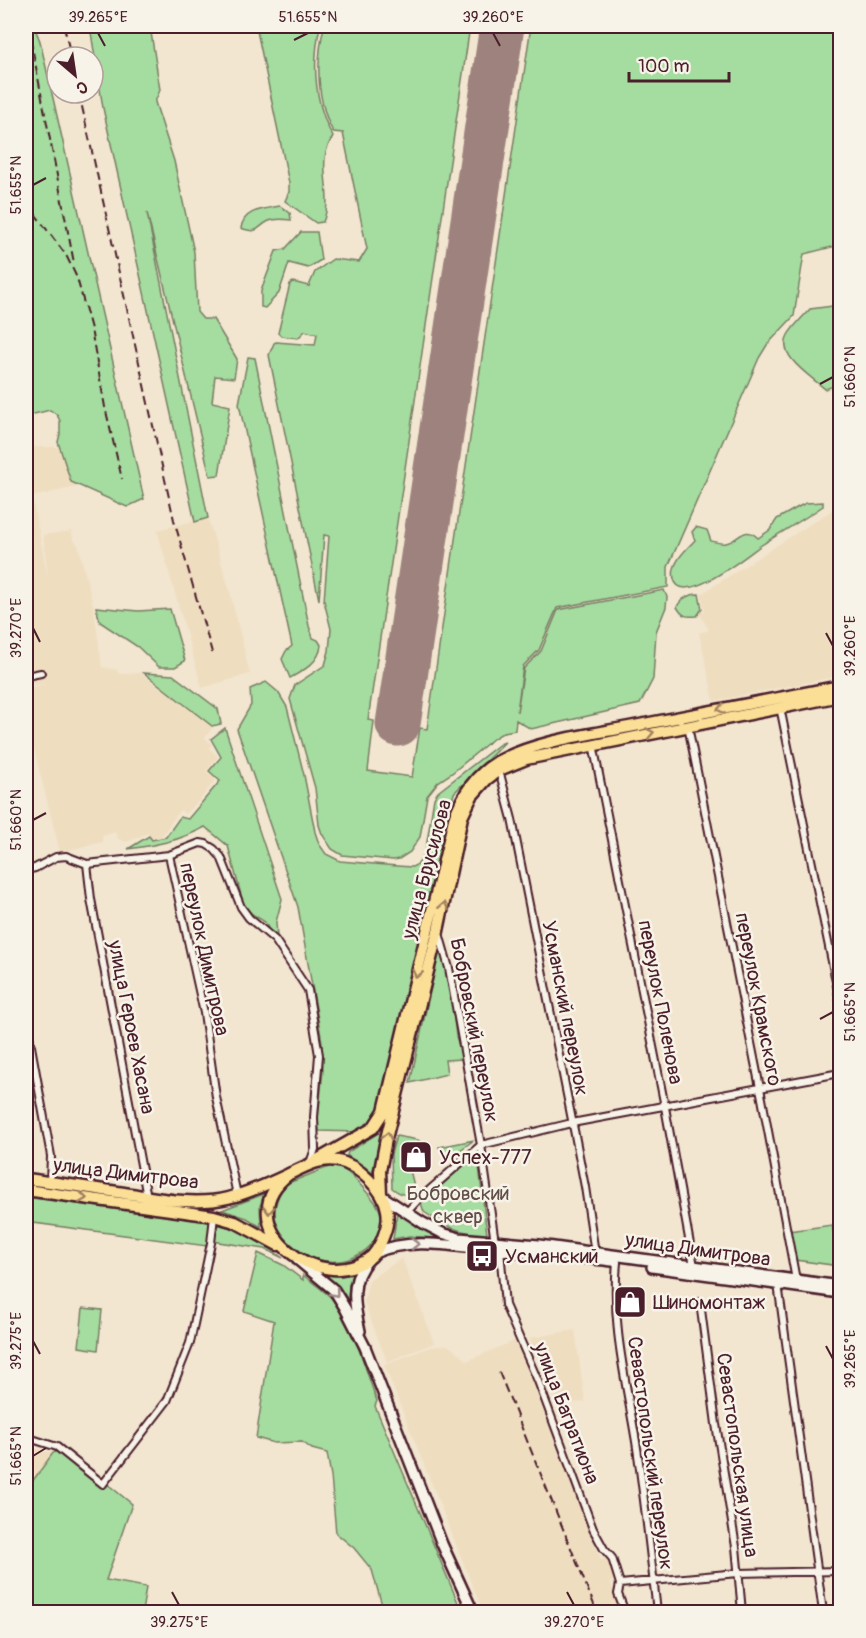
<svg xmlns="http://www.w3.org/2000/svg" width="866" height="1638" font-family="Pangolin,sans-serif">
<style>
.built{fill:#efddc0}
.green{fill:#a5dc9f;stroke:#787e65;stroke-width:1.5}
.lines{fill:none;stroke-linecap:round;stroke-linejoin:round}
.runway{stroke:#9e827e;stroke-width:45}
.street-casing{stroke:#4a1f2b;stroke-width:10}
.secondary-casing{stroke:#4a1f2b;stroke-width:14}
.primary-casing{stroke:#4a1f2b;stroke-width:15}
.street{stroke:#f7f3e8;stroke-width:6}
.secondary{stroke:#f7f3e8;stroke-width:9}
.primary{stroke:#fbdf96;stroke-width:10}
.rail{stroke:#4a1f2b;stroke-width:2;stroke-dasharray:9 4.5;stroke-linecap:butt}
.oneway{stroke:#a27f60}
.oneway2{stroke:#a0898a}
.ticks{fill:none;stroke:#4a1f2b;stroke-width:2}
.labels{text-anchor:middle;stroke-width:5;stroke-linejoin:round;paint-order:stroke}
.street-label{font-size:20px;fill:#4a1f2b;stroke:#f7f3e8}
.poi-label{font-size:20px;fill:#4a1f2b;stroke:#f7f3e8;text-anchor:start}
.park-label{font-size:20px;fill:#614e48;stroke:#f7f3e8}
.neatline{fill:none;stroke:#4a1f2b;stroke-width:2}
.ticks-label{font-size:15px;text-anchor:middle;fill:#4a1f2b}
</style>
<rect width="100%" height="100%" fill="#f2e6d0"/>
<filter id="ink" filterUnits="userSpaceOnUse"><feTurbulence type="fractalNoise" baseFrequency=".0167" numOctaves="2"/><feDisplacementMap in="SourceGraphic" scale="12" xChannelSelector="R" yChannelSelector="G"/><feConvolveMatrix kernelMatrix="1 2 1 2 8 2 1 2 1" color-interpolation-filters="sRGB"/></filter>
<g filter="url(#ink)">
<path class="built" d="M26,447H66L76,487L32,497L48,578L43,535L72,531L73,539L78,545L94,609L102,667L117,670L119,674L141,673L213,727L205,738L212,744L209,748L218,757L206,771L216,779L200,800L185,814L180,810L162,836L152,840L148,833L127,842L118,839L115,832L102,836L103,842L60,852L30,734L32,733L26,708V688L45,684L33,685L26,683Z
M840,505V676L714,701L699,633L709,630L699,613L702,611L705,613L701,594Z
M208,518L229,588L250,674L202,688L157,530Z
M402,1258L434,1343L387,1362L364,1302L369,1280Z
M575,1330L585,1402L557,1404L539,1356L536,1357L530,1338Z
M516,1340L601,1560L613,1556L619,1571L611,1583L622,1612H483L384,1365L430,1347L448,1345L467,1361Z
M26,1446L53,1453L26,1490Z"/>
<path class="green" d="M26,26H34L40,41L144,499L127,507L71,482L58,442L60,434V421L57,415L50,410L34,414L26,413V294H28L26,278Z
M90,26H150L160,90L155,102L174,161L194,252L197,312L203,319H213L237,359L234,378L215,376L212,402L230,406L219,475L210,476L147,213L208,518L195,522L103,108Z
M256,26H320C312,64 314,102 333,137C314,163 335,193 323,222L316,223L285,201L289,192V183Z
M324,26H470L368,720L374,721L368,771L412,777L420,728L427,729L531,26H840V245L804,254L794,316L767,345L759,358L668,567V587L557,608L539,650L523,666L517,712L524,668L541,651L558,610L664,590L667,597L666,607L656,632L653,679L640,704L531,729L516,720L515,730L504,732L494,738L452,773L438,782L427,796L420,837L410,852L399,859L393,860L342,855L332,849L322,834L319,825L315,788L290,699L295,685L325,665L329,651L331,629L324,601L329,536L324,535L319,600L269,355L274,343L276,342L315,345L317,334L305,331L298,338L281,336L278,333L290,284L293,282L309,286L315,272L333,259L359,262L367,249L343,133L333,132C316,99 316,62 324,26Z
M280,206L290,213L291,220C284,219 276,218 269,221C256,227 260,235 241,228C244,209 265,209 280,206Z
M301,232H317L321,260L308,268L289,263L279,293L265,308L261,307V291L276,251L285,249Z
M840,305V384L825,389C812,377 776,356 788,335C794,325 803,317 810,309Z
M248,357L255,358L309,626L313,638L318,640L321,645C320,662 303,671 290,678L282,659L286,651L292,646L239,404Z
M823,502V506C803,520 781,532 760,546C749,554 681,609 674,579C670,563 686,550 695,540L692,532L696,527L707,530L711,541C716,542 721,544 726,543C739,541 744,524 758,538L770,530L777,519L800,506L806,503Z
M699,594L702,609L697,616C686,617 683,617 677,607C681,598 690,594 699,594Z
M96,607L138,611L170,609L185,661L175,667H159L138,647L100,622Z
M144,673L173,675L218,709L221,724L212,726Z
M266,682L278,692L287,707L304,775L315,832L319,844L326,854L340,861L397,866L412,867L418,864L425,854L434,798L438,792L500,744L505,742L454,793L383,1097L374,1118L359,1132L319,1131L318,1119L323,1070L322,1042L298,907L237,729L251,705L250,689Z
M225,728L282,899L276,922L277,937L271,934L265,922L252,914L244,906L228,846L205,827C179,841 157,845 128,849L149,836L152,840L166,837L180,817L188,819L220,781L209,771L221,757L211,739Z
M440,946H445L456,1036L463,1059L445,1060L447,1074L410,1083Z
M378,1133L381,1134L380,1139L372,1174L347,1155L348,1152Z
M396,1136L418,1140L426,1146L414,1147L413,1153L407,1158L416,1194C406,1197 400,1194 392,1188L391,1154Z
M474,1140L445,1161L439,1147Z
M474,1157L478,1158L487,1235C459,1232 447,1228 424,1212L421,1203Z
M331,1166C346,1167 354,1178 364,1189C370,1196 380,1205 381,1216C382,1222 380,1228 378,1234C375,1243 368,1249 360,1254C332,1271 296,1257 280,1231C270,1216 276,1196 286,1184Z
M264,1194L260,1206L261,1227L247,1218L222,1210Z
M26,1197L210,1222L207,1246L26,1222Z
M397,1213L443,1237V1239L409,1236L393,1239Z
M215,1224C242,1228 261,1243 283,1258L265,1249L212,1241Z
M832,1225L840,1266L795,1260L789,1231Z
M258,1253L283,1265L303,1280V1275C314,1284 326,1291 335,1302C353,1322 367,1375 377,1401L375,1406L462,1612H384L372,1570L354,1548L336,1533L331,1476L327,1453L312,1449L302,1442L274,1443L256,1438L274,1321L244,1311Z
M354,1273L349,1285L348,1300L340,1288L326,1275L341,1276Z
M83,1308L102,1310L98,1350L79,1347Z
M63,1448L132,1504L106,1580L146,1587L142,1612H26V1490L53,1453Z"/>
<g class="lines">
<path class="runway" d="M398,724L502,26"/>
<g class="street-casing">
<path id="street" d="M26,676L41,673
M780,707L840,1001
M688,726L760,1088L796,1280
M593,744L665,1107L694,1266
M499,770L512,819L575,1135L585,1187L595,1253
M169,855L204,1013L216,1097L237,1195
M87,864L91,899L147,1197
M26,870L35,868L56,857L66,856L87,864L169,855L200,843L206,844L214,849L221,857L241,907L249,918L275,940L308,990L319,1055L314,1117L315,1149L310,1163
M439,933L449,968L481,1145L495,1242
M26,1019L51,1156L50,1182
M406,1213L418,1200L481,1145L572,1123L840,1073
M500,1250L505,1305L538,1381L593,1529L604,1549L612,1558L620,1584L618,1594L625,1612
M617,1262C611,1327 627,1384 637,1448C645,1503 651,1558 657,1612
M778,1284L823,1612
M700,1302L716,1424L736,1547L742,1612
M26,1437L57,1447L103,1484L167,1401L190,1343L211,1243L214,1216
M620,1584L738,1573L840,1571"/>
</g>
<g class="secondary-casing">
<path id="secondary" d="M382,1196L423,1223L442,1233L459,1238L539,1245L840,1286
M374,1253C410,1238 445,1245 483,1249C526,1253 569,1256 612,1261
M298,1260L334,1290L345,1308L365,1347L442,1544L473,1612
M652,1267L840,1293
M360,1331C354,1306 349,1279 369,1259"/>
</g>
<g class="primary-casing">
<path id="primary" d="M310,1164L373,1128L384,1111L454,819C462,795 475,775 497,762C535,741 587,735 629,727C700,713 770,700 840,686
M26,1179C58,1183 91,1188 124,1193C158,1198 194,1206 228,1198C248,1193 268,1184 287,1175C303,1168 319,1157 338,1161C358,1165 384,1190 387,1210C389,1221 386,1230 382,1240C379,1246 376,1252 372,1256C321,1300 225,1223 289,1174
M26,1190L214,1216L235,1222L278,1245
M381,1194L380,1171L386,1139L438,931L462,817L472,796L487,779L499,770L526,759L840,696"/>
</g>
<use href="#street" class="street"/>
<use href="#secondary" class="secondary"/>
<use href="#primary" class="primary"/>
<path class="rail" d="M28,26L74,263
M64,26L71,57
M79,93L174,520L213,656
M26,202L66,255L77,278L91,329L105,407L122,479
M499,1372L597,1612"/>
</g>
<defs><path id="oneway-chevron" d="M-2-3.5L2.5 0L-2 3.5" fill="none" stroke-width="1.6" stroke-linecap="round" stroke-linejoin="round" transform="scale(1.5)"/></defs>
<g class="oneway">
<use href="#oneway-chevron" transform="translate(721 709) rotate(169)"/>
<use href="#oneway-chevron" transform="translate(650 733) rotate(-11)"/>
<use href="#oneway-chevron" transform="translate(444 906) rotate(-78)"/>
<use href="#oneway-chevron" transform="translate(417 974) rotate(103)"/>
<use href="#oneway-chevron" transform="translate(387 1136) rotate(-77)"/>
<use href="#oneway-chevron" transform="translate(83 1198) rotate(8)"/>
<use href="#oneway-chevron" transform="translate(269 1210) rotate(92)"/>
</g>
<g class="oneway2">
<use href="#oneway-chevron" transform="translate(415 1244) rotate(-1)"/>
<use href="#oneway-chevron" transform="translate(335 1293) rotate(51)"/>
</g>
</g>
<path class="ticks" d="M98,33L105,46M493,33L500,46M294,40L308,33M33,185L46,178M820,384L833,377M33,628L40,642M826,633L833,646M33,820L46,813M820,1019L833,1012M33,1341L40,1354M826,1346L833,1359M33,1456L46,1448M172,1592L179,1605M567,1592L574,1605"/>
<defs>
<g id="shop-square" transform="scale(1.725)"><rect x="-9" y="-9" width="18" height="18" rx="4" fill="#4a1f2b" stroke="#f7f3e8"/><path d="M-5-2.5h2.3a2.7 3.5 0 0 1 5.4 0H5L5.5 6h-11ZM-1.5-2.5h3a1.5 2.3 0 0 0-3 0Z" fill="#fff"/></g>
<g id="bus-square" transform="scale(1.725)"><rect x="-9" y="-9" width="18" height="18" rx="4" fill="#4a1f2b" stroke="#f7f3e8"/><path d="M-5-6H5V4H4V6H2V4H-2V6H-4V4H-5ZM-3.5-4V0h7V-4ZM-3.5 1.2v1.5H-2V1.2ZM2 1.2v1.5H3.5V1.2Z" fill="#fff"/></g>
</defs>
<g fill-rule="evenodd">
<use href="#shop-square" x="416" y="1157"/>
<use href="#bus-square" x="482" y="1256"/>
<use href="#shop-square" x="630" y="1302"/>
</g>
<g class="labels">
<g class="street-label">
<text transform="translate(426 869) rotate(-75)" y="7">улица Брусилова</text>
<text transform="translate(205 949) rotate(78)" y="7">переулок Димитрова</text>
<text transform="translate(759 999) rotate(79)" y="7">переулок Крамского</text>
<text transform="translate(661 1002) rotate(79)" y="7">переулок Поленова</text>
<text transform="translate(566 1008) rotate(79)" y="7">Усманский переулок</text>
<text transform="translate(132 1027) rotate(79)" y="7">улица Героев Хасана</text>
<text transform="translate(475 1030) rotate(79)" y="7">Бобровский переулок</text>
<text transform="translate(126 1173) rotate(7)" y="7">улица Димитрова</text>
<text transform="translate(698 1249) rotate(8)" y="7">улица Димитрова</text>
<text transform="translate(567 1413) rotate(69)" y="7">улица Багратиона</text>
<text transform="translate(651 1453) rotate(82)" y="7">Севастопольский переулок</text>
<text transform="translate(738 1455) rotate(82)" y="7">Севастопольская улица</text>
</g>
<g class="poi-label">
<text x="439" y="1164">Успех-777</text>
<text x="505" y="1263">Усманский</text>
<text x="653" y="1309">Шиномонтаж</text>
</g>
<g class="park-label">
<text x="458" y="1200">Бобровский<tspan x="458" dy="23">сквер</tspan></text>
</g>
</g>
<rect width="866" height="1638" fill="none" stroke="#f7f3e8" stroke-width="66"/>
<g transform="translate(75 75) rotate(151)"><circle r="28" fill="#f7f3e8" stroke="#b29e9c" stroke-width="1.5"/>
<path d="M0-4.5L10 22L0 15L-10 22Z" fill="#4a1f2b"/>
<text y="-9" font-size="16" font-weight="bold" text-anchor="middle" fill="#4a1f2b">С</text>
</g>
<path d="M629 72v9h100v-9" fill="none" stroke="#4a1f2b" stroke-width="3"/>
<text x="638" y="72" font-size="18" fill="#4a1f2b" stroke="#f7f3e8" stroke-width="4.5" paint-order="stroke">100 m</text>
<rect x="33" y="33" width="800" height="1572" class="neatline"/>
<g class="ticks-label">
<text x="98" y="22">39.265°E</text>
<text x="308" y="22">51.655°N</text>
<text x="493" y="22">39.260°E</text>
<text transform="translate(16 185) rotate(-90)" y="5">51.655°N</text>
<text transform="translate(850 377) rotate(-90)" y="5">51.660°N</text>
<text transform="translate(16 628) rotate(-90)" y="5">39.270°E</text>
<text transform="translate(850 646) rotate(-90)" y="5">39.260°E</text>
<text transform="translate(16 820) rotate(-90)" y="5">51.660°N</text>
<text transform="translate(850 1012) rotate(-90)" y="5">51.665°N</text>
<text transform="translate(16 1341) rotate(-90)" y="5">39.275°E</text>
<text transform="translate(850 1359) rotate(-90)" y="5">39.265°E</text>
<text transform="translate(16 1456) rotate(-90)" y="5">51.665°N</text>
<text x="179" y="1627">39.275°E</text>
<text x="574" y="1627">39.270°E</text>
</g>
</svg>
